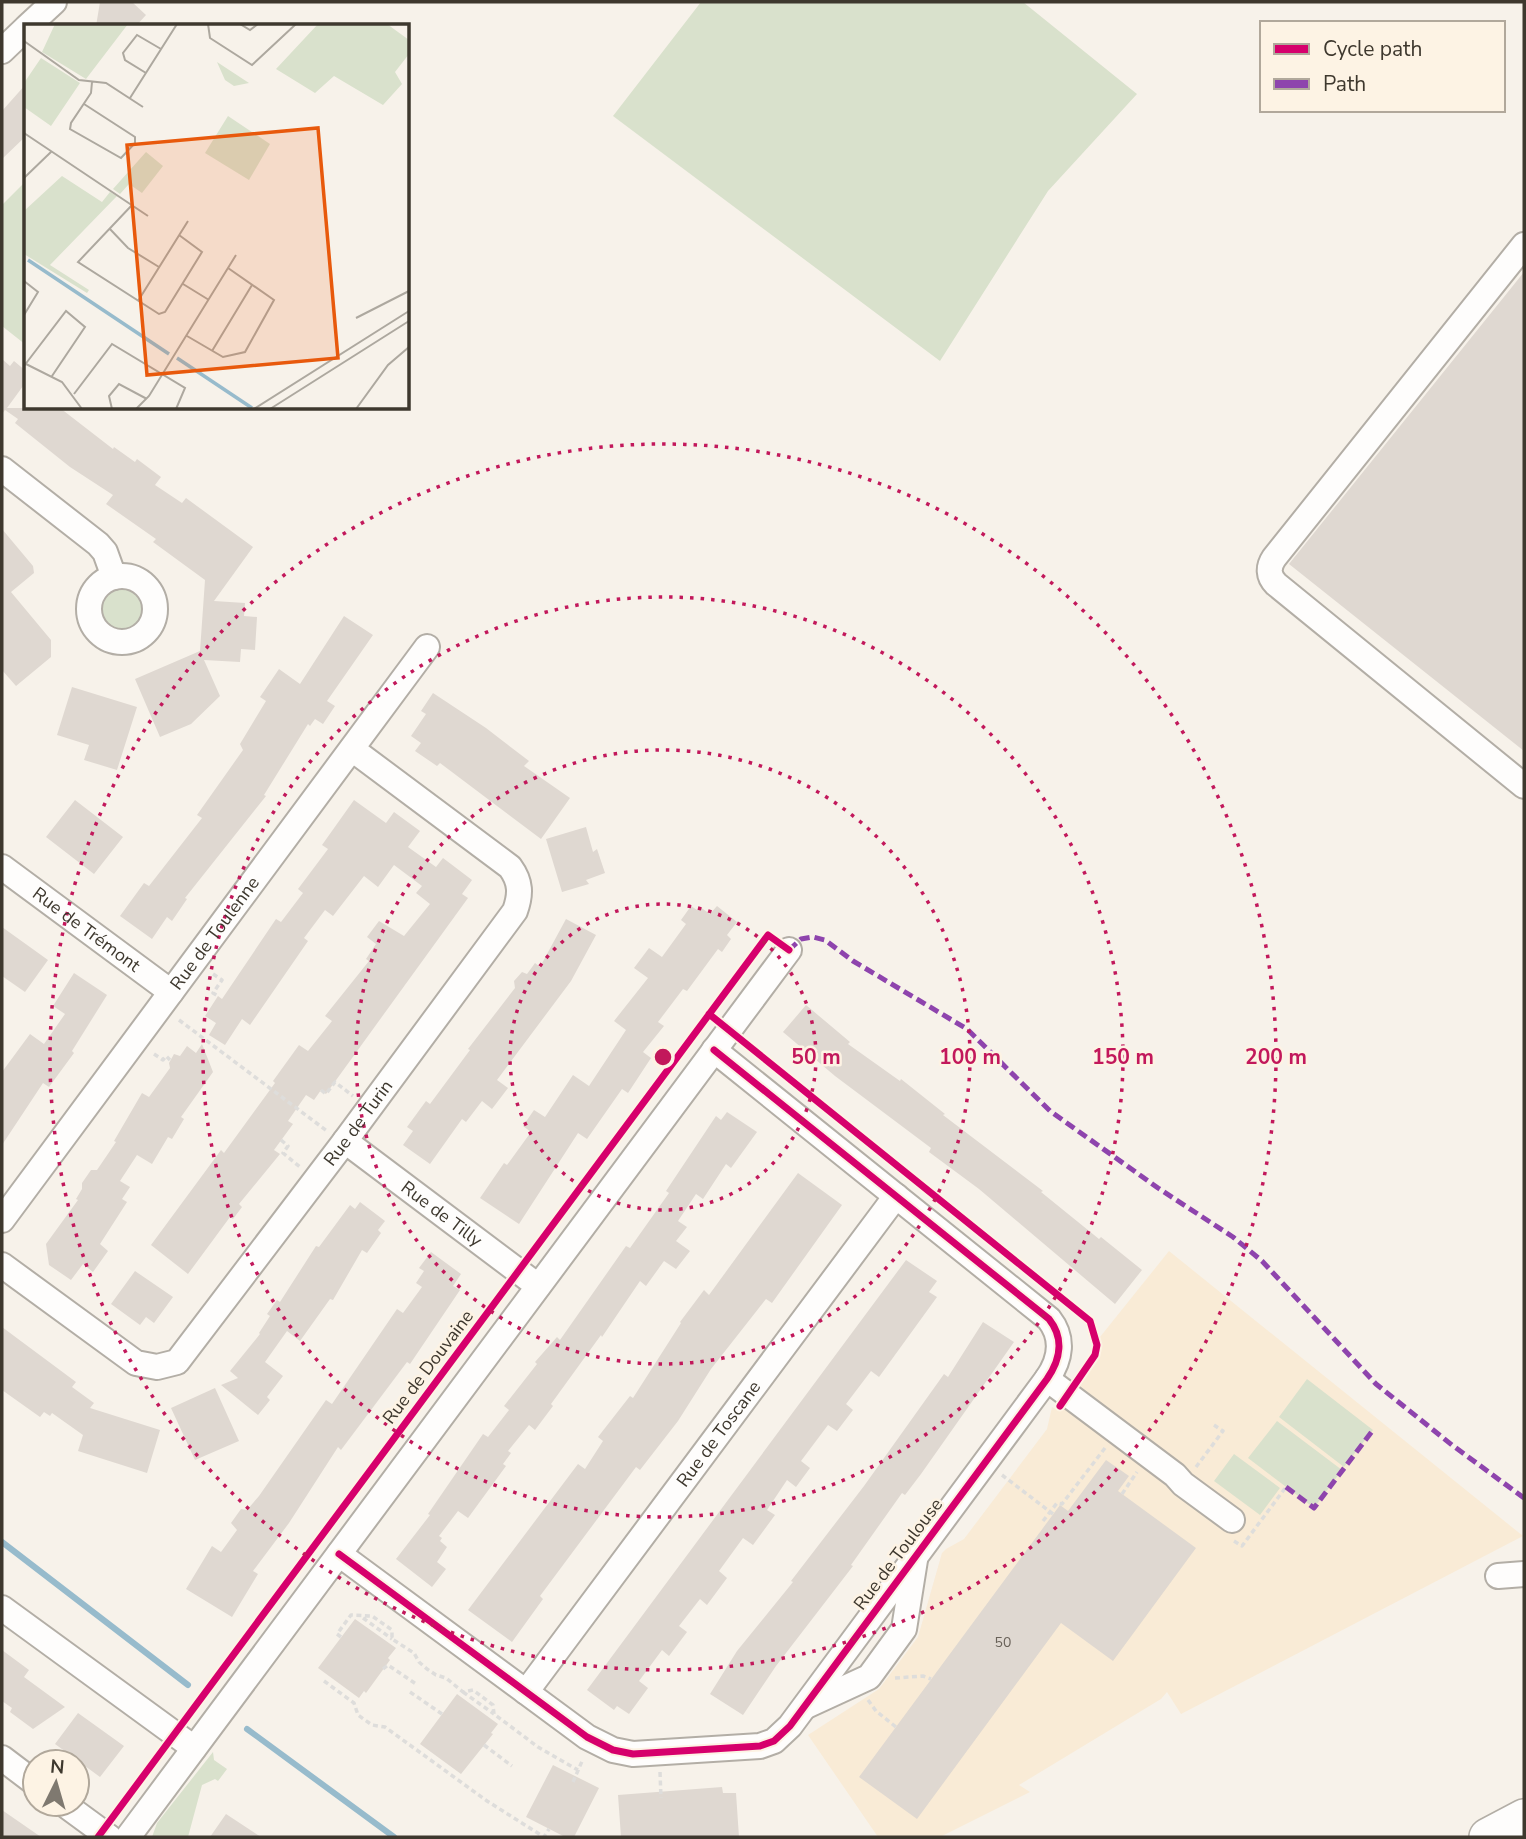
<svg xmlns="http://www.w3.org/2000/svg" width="1526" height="1839" font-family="'Nunito Sans',sans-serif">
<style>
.built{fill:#f9ebd6}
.green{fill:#d9e1cc}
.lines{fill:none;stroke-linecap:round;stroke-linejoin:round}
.stream{stroke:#97bbcc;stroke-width:6}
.building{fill:#dfd8d1}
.minor-casing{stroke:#b3aea6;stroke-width:28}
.highway-casing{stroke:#b3aea6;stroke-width:40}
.path{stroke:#dedddb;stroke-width:3.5;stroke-dasharray:5 3.5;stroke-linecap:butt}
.minor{stroke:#fefdfc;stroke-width:24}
.highway{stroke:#fefdfc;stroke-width:37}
.quiet{stroke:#8e44ad;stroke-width:5;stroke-dasharray:10 5;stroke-linecap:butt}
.cycleway-casing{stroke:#fdf3e4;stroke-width:11}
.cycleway{stroke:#d6006c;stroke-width:7}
.ring{fill:none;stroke:#c2185b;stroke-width:3.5;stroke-dasharray:3.5 7}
.labels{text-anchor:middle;stroke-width:5;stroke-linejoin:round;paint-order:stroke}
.number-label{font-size:14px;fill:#696259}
.street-label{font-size:18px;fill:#3e382e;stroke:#fdf3e4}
.inset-river{fill:none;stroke:#97bbcc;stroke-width:3.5}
.inset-road{fill:none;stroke:#ada89f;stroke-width:2}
.view{fill:#e8590c;fill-opacity:0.15;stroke:#e8590c;stroke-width:3.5}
.inset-edge{fill:none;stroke:#3e382e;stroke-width:3.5}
.centre{fill:#c2185b;stroke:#fdf3e4;stroke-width:3.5}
.ring-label{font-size:21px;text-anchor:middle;font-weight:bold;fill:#c2185b;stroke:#fdf3e4;stroke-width:5;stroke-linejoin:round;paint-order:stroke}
</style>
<rect width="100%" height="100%" fill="#f7f2ea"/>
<path class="built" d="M1169,1251L1523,1536L1181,1714L1167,1692L1161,1699L1019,1785L1030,1792L940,1837H878L808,1735L879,1689L918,1637L942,1553L946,1549L964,1539L1047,1429L1052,1407L1060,1411L1078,1388L1096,1361L1099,1353L1100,1337Z"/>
<path class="green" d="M701,2H1023L1137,94L1048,191L940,361L613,116Z
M26,181V345L2,326V205Z
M99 608a23 23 0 1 1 46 0a23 23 0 1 1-46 0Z
M1307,1379L1373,1430L1344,1467L1279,1417Z
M1277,1421L1342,1470L1314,1508L1248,1458Z
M1234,1454L1280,1488L1260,1515L1214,1481Z
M213,1752L214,1760L227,1769L218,1781L215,1779L202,1785L188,1837H152L157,1823Z"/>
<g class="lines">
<path class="stream" d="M2,1542L188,1685
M247,1729L394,1837"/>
</g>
<path class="building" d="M100,2H132L146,15L136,26H96Z
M26,84V136L2,159V111Z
M1524,272V751L1289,564Z
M2,359L10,366L14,361L26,371V382L7,408H60L113,449L114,447L135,462L137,459L161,477L155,485L182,503L186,498L253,547L214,601L245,603L244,616L257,617L255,650L241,649L240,662L204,660L220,696L191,724L160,737L135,679L200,651L205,580L153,542L156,539L106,504L113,495L70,467L15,423L18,419L5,410L2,414Z
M2,529L33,566L34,573L11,592L51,640V657L16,686L2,670Z
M344,616L373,635L327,701L335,706L323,724L315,719L310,726L308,724L264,795L266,796L185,898L187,899L172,921L167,917L152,939L120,916L144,883L149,886L202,818L197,815L243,750L240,744L266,701L260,697L279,669L300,684Z
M72,687L137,707L117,770L84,760L89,745L57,735Z
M433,693L486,728L529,761L524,766L570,798L541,839L440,763L437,766L415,751L421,743L411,736L426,714L421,711Z
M75,800L123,837L94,874L46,837Z
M354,800L386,823L394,812L420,831L408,847L436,867L443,858L472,880L462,894L468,898L326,1094L321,1090L314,1100L306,1095L288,1121L293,1124L274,1150L280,1154L239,1204L242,1207L233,1219L230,1217L188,1274L151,1245L221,1150L224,1153L275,1083L273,1081L299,1045L308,1051L332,1021L325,1016L369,961L366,959L376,944L367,937L379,921L404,936L430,904L416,893L422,886L394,865L378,887L364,876L333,916L325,910L304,938L308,941L250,1025L242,1019L225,1045L209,1035L216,1023L205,1016L218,996L222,999L276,919L281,922L303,893L298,889L328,849L322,845Z
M586,827L593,852L597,849L605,873L586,880L589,884L562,892L546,839Z
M691,906L697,910L700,907L710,914L717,906L737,922L727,935L731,939L722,952L718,949L687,991L683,989L658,1022L664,1026L643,1052L651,1058L628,1093L622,1089L587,1139L578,1133L519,1224L480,1198L504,1163L507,1165L531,1132L523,1126L534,1110L545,1117L573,1075L589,1086L626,1030L614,1021L648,978L634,968L649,948L662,957L686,924L681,920Z
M566,919L596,935L571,981L497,1080L508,1088L492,1109L482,1101L466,1122L462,1119L430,1164L403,1145L413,1131L407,1127L426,1101L430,1104L470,1050L468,1049L515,988L514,981L522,972L527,974L535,963L540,967Z
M2,927L48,960L25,992L2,976Z
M74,973L107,995L72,1051L74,1053L49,1087L43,1083L2,1145V1072L30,1034L44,1044L65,1014L53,1006Z
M806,1005L850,1042L848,1044L900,1081L901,1079L945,1114L943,1115L1043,1191L1041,1192L1099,1239L1101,1237L1142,1270L1115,1304L979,1189L929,1152L931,1148L835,1076L783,1032Z
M202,1044L213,1072L181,1117L184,1119L172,1139L168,1137L152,1164L137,1155L120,1181L130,1187L122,1199L127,1202L100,1244L108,1251L93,1272L83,1264L71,1280L49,1265L46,1244L78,1200L76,1199L82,1189V1183L91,1170H97L116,1142L114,1141L142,1093L149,1097L170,1068L169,1063L174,1054L180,1056L187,1046L196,1053Z
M727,1112L757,1132L731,1168L726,1164L703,1199L696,1194L678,1221L687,1227L676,1241L690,1251L676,1269L664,1261L646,1286L640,1281L602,1337L601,1335L551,1404L553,1406L535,1430L529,1425L508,1451L511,1453L503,1464L506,1466L468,1518L458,1511L439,1536L442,1538L440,1541L447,1547L437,1562L446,1569L432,1587L396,1559L430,1515L428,1514L483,1434L488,1437L509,1410L504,1406L537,1364L535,1362L557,1337L560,1340L626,1246L630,1248L669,1193L666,1191L716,1116L721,1120Z
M798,1173L842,1205L772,1303L766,1299L711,1369L678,1421L640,1470L636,1467L540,1596L543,1599L512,1642L468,1610L578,1464L585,1469L603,1441L598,1437L630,1396L633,1398L681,1323L680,1322L704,1290L709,1295Z
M360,1202L385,1221L378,1230L381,1233L367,1253L362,1250L333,1300L330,1299L300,1341L287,1331L265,1362L283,1376L267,1397L270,1400L258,1415L221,1385L238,1378L230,1371L260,1334L259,1333L270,1316L267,1314L277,1300L280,1302L316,1246L319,1247L350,1205L355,1209Z
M431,1252L461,1274L453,1286L460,1290L410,1364L407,1362L341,1450L338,1447L289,1523L253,1571L258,1574L232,1617L186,1589L212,1546L221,1552L237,1530L231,1523L241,1509L247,1510L259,1496L326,1400L332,1404L397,1309L403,1313L422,1287L416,1283L424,1271L419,1268Z
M906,1260L937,1281L929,1292L937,1297L879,1377L871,1371L846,1404L853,1410L837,1431L828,1425L801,1461L810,1468L796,1487L787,1480L767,1510L775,1515L753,1545L743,1538L719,1571L727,1578L707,1605L700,1599L679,1626L687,1632L669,1656L662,1650L639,1681L648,1688L629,1714L617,1706L614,1710L587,1690Z
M135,1271L173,1297L154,1323L146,1317L140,1325L111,1304Z
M983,1322L1014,1342L921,1474L905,1495L902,1493L851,1565L853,1566L776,1666L743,1715L710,1694L737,1651L793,1582L791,1581L864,1486L944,1374L948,1377Z
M2,1327L76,1382L72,1387L94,1403L90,1408L160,1430L147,1473L78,1451L83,1435L52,1413L50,1416L44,1412L40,1417L2,1390Z
M215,1388L239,1441L195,1460L171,1408Z
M1106,1460L1129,1476L1118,1491L1196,1548L1113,1661L1061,1623L917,1819L859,1777L1060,1505L1068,1511Z
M355,1619L396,1648L388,1658L390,1660L366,1693L364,1691L359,1698L318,1668Z
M2,1650L29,1670L24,1677L65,1707L33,1729L10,1712L12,1708L2,1701Z
M457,1694L498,1724L491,1733L493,1734L461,1774L420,1744Z
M78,1713L124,1746L100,1777L55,1744Z
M553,1765L599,1788L574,1837H565L526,1817Z
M722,1787L723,1793H736L739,1837H621L618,1795Z
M2,1810L41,1837H2Z
M226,1814L261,1837H210Z"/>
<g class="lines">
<g class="minor-casing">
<g id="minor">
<path d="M28,26L54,2"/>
<path d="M2,51L26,28"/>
<path d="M1524,245L1274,558C1268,567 1268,576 1276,584L1524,786"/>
<path d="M2,469L98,544L105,552L114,577"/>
<circle cx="122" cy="609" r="33"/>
<path id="s1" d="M2,867L171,992"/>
<path id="s2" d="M345,1141L538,1286"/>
<path id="s3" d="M2,1220L427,647"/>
<path id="s4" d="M2,1265L136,1363L157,1367L177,1362L345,1141L515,911C521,894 521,882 510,867L352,749"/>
<path d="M1047,1379L1175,1475L1183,1484L1232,1520"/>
<path d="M339,1554L587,1737L613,1750L633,1754L760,1746L774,1741L790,1726L1047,1379C1061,1359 1064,1338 1049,1319L714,1050"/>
<path d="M1498,1576L1524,1574"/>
<path d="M2,1608L194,1748"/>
<path id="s5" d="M526,1692L896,1196"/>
<path d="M806,1706L869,1677L904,1629L915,1560"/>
<path d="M2,1758L35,1783"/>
<path d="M64,1804L109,1837"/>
<path d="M128,1837L789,950"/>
</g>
</g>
<g class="highway-casing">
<path id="highway" d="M1488,1837L1524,1818"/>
</g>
<path class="path" d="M213,974L222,980L213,993L218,996
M179,1020L327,1131
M154,1054L163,1060L166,1056L170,1060
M321,1090L326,1094L335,1082L353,1096
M281,1140L288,1146L283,1153L300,1167
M1196,1467L1223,1431L1214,1425
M1002,1475L1053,1514
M1122,1494L1137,1472
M1043,1521L1057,1503L1062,1504L1105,1448
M1234,1541L1242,1546L1286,1487
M363,1618L392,1639
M341,1637L337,1634L351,1615L372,1616L392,1630V1639L414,1653L419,1662L427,1669L436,1675L446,1678L463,1692L473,1690L493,1705L494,1714L538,1747L578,1770
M383,1669L388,1665L416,1684
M895,1678L923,1676L931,1679
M324,1681L354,1703L358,1715L372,1725L385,1727L487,1801L544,1837L549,1829
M410,1692L442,1714
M463,1692L494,1714
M868,1700L876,1711L896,1727
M484,1745L512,1766
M660,1772L661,1798
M573,1782L583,1759"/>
<use href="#minor" class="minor"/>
<use href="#highway" class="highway"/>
<path class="quiet" d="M789,950L801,939L813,937L825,940L853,961L967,1029L1050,1111L1158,1188L1233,1237L1262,1261L1376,1384L1452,1445L1524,1498
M1286,1487L1314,1508L1373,1430"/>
<g class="cycleway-casing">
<path id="cycleway" d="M709,1014L1090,1321L1097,1345L1095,1355L1060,1406
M339,1554L587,1737L613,1750L633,1754L760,1746L774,1741L790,1726L1047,1379C1061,1359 1064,1338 1049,1319L714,1050
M98,1837L768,935L789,950"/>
</g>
<use href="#cycleway" class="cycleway"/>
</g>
<g class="ring">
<circle cx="663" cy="1057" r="153"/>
<circle cx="663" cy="1057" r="307"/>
<circle cx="663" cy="1057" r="460"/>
<circle cx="663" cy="1057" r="613"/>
</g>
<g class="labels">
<g class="number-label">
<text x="1003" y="1647">50</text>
</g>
<g class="street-label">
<text dy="6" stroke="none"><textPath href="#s1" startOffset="105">Rue de Trémont</textPath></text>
<text dy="6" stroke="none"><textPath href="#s3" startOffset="357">Rue de Toulenne</textPath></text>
<text dy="6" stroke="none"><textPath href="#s4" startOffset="508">Rue de Turin</textPath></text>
<text dy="6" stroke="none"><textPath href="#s2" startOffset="121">Rue de Tilly</textPath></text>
<text transform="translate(428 1367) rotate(-53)" y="6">Rue de Douvaine</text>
<text dy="6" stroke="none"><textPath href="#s5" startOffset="322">Rue de Toscane</textPath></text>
<text transform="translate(898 1554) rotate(-53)" y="6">Rue de Toulouse</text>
</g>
</g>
<g transform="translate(24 24)">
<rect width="385" height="385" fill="#f7f2ea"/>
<path d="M31,0H104L62,55L18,28ZM294,0H363L385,16V30L371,48L378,60L359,81L310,52L291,69L252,45ZM17,34L56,59L27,102L0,83V59ZM193,38L225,59L210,62L201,56ZM204,92L246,120L225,156L181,129ZM122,128L139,142L118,169L105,160L96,170L89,165ZM38,152L78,178L86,168L93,172L26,241L65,266L63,269L0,230V187Z" fill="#d9e1cc"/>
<path class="inset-river" d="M4,236L145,330M153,334L228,384"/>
<path class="inset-road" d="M184,0L186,14L228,41L272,0M216,0L226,6L234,0M0,17L55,56L82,59L119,83M122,49L101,36L99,29L113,11L137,25M106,74L153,0M60,80L111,113V119L97,134L46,105L47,99L67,69L68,58M0,109L124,192M0,154L28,127M109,180L54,238L135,290L141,288L178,228L155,211M85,204L104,224L135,243M0,257L14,268L0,291M159,260L185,276M114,277L164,197M332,294L385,267M163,312L199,333L221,328L250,276L204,244M188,327L228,261M0,339L38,358L58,385M0,342L42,287L61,303L28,352M50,370L88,320L161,364L152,385M88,385L85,372L95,360L123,375M112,385L125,372L212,231M230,385L385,287M246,385L385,297M332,385L364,341L385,323"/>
<path class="view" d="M294,104L314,334L123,351L103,121Z"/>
<rect width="385" height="385" class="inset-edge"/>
</g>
<circle cx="663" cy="1057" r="10" class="centre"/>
<g class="ring-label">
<text x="816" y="1064">50 m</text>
<text x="970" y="1064">100 m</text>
<text x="1123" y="1064">150 m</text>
<text x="1276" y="1064">200 m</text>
</g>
<rect width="1526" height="1839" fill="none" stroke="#3e382e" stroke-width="7"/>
<rect x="1260" y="21" width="245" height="91" fill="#fdf3e4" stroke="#b1a89b" stroke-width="2"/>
<rect x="1274" y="44" width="35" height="10" fill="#d6006c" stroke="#b1a89b" stroke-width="2"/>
<text x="1323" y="56" font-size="21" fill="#3e382e">Cycle path</text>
<rect x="1274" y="79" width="35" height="10" fill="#8e44ad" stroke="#b1a89b" stroke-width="2"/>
<text x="1323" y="91" font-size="21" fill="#3e382e">Path</text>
<g transform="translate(56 1783) rotate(5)"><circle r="33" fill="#fdf3e4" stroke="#b1a89b" stroke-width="2"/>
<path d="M0-5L12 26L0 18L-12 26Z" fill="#7f7970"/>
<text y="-10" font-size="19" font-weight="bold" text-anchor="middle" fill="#3e382e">N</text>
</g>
</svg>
